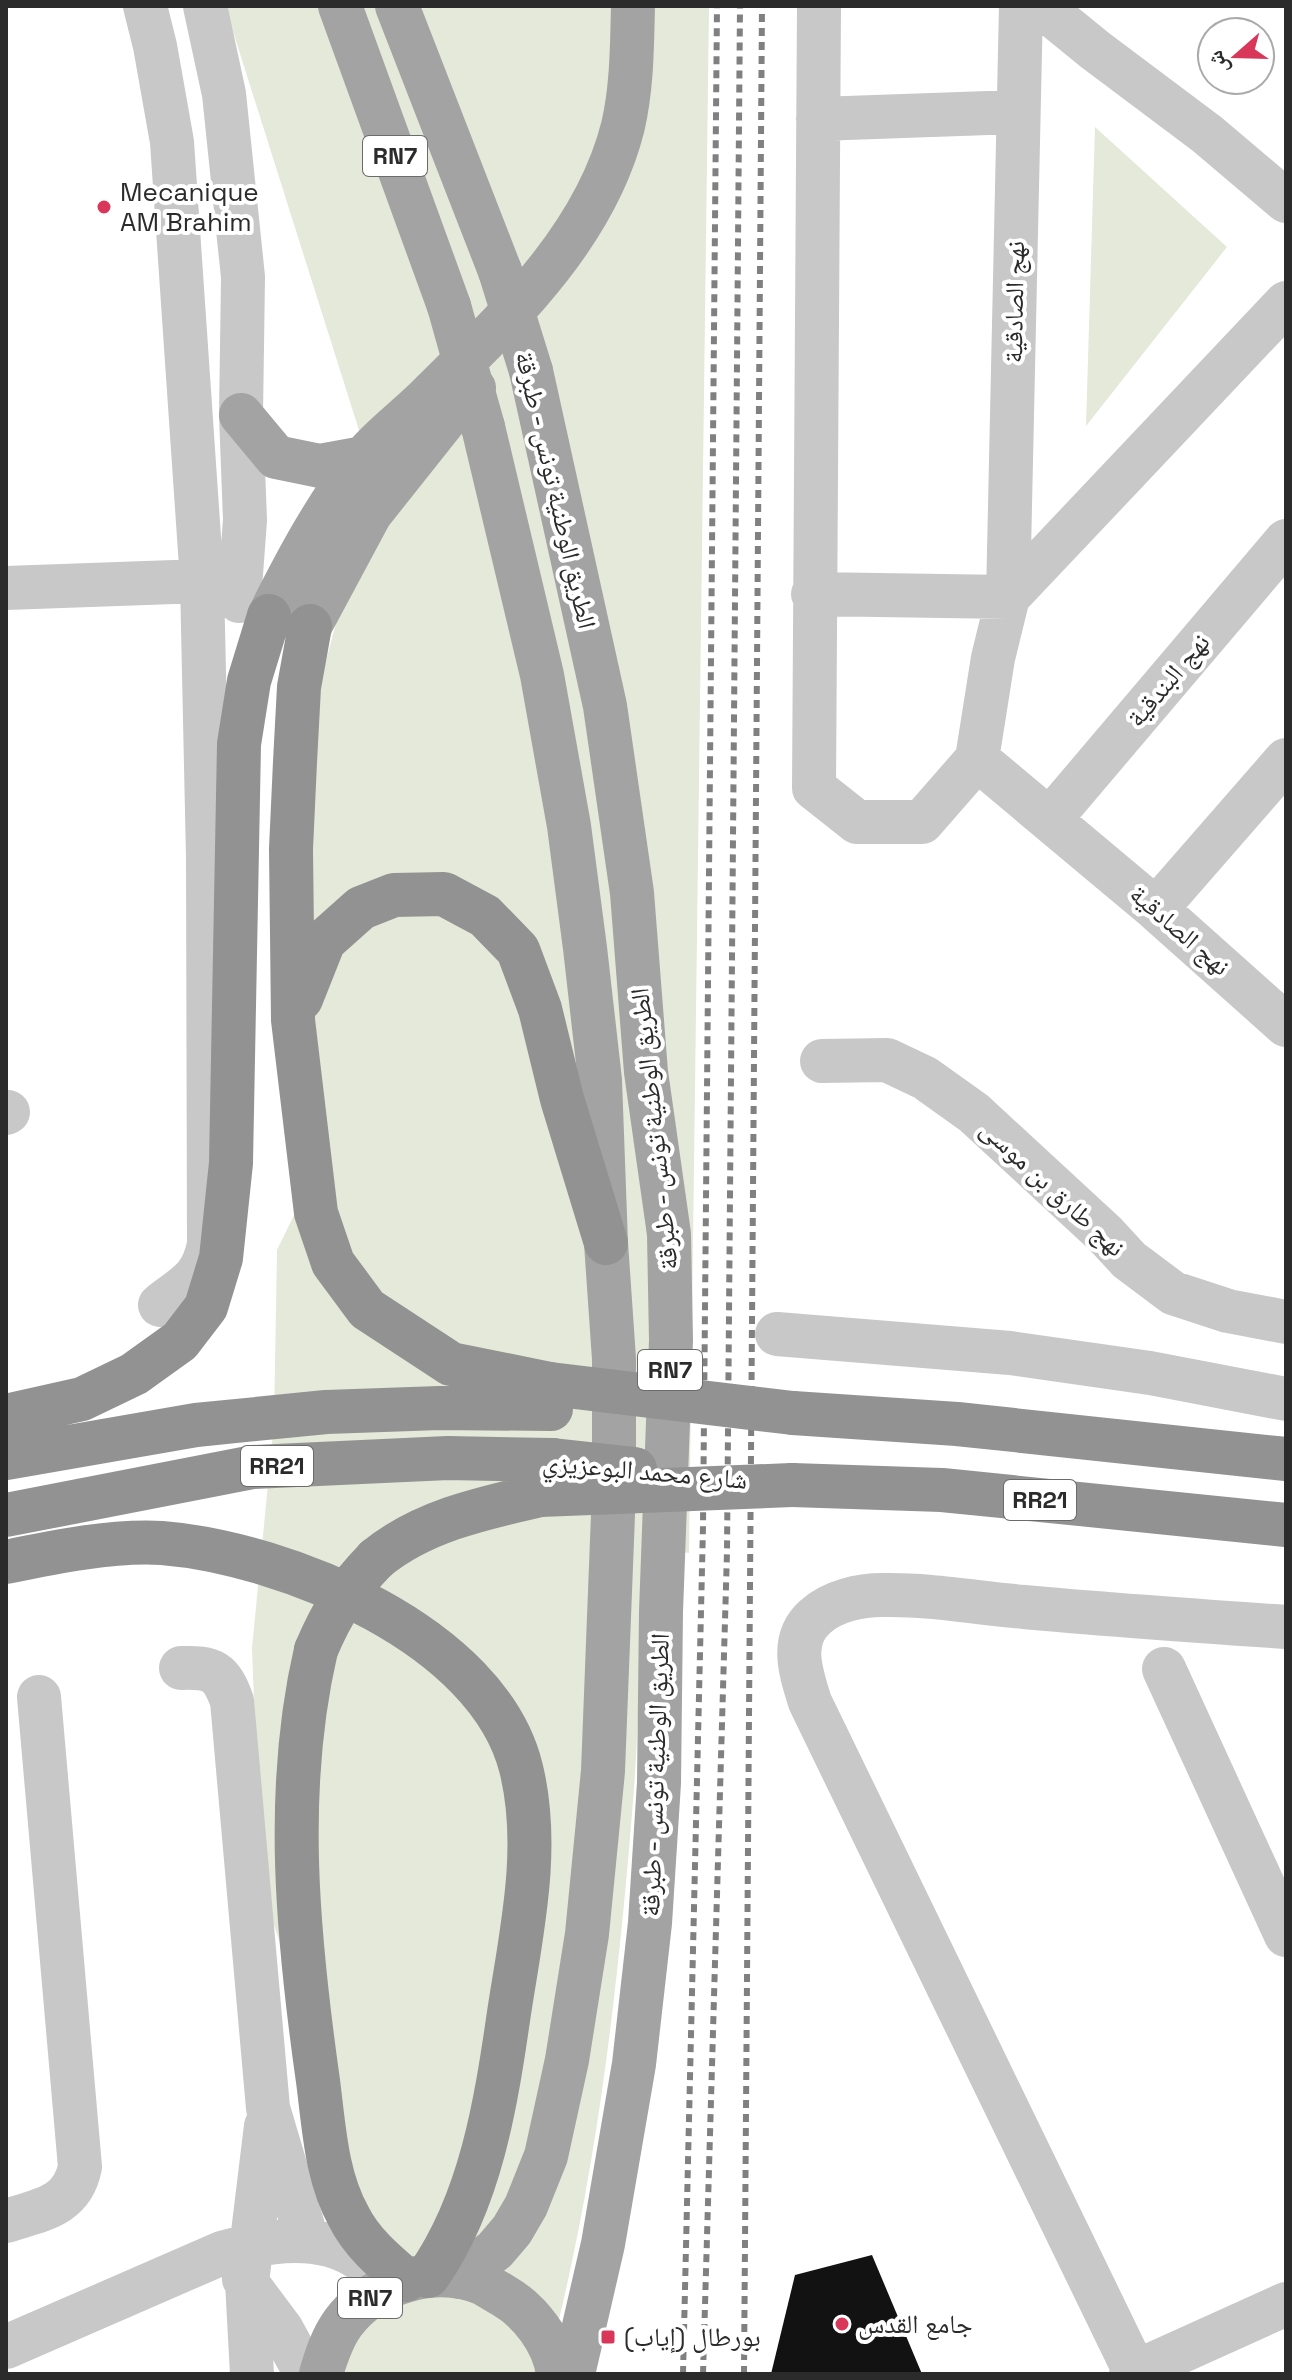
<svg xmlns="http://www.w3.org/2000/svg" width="1292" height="2380" font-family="'Space Grotesk','Noto Naskh Arabic',sans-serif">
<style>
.green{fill:#e4e9d9}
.building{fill:#121212}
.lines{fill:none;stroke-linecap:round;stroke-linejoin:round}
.minor{stroke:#c8c8c8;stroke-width:44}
.major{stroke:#a3a3a3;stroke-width:44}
.highway{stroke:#929292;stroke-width:44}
.rail{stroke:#808080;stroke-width:6;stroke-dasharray:8 6;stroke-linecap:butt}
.major-bridge{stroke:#a3a3a3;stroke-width:44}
.highway-bridge{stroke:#929292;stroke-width:44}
.poi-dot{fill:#d93759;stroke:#fff;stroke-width:3}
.labels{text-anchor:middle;stroke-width:8;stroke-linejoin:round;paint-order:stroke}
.shield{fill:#fff;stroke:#6b6b6b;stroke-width:2}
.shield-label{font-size:24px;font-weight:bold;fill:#2b2b2b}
.poi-label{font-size:26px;fill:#2b2b2b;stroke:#fff;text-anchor:start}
.street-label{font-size:26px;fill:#2b2b2b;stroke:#fff}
</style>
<rect width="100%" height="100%" fill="#fff"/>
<path class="green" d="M225,6H709L689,1553L643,1546C640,1627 640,1708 634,1788C619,1982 596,2187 545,2374H341L350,2241L314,2045L261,1886L252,1648L274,1423L277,1250L313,1176L309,850L320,683L338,616L388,522Z
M1095,127L1227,247L1086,426Z"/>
<path class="building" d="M872,2255L922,2374H771L795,2275Z"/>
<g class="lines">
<path class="minor" d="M145,6L155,46L172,142L202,581L208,858L209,1244C202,1279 187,1284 160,1305
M205,6L224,94L243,277L241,415L245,520L239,601
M819,6L814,788L857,822H922L977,759
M1041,6L1095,50L1207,134L1286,201
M818,119L1017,112
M6,588L202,581L228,595
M813,594L1008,597L1286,303
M977,759L993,658L1008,597L1021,6
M977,759L1156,909L1286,1025
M1051,818L1286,541
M1156,909L1286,760
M822,1061L887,1060L925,1078L974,1113L1105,1234L1129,1260L1173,1293L1228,1311L1286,1322
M6,1113L8,1112
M777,1334L1010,1353L1150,1373L1286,1399
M181,1668C213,1667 221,1671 232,1701L268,2108L307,2240
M1164,1669L1286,1935
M6,2221C40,2210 72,2207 80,2167L39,1697
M244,2279L282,2330L306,2374
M6,2347L222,2253C281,2236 349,2229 387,2287
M1135,2372L810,1702C801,1673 789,1640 815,1617C832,1601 860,1595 883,1595C929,1594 978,1603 1024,1607C1111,1615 1198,1621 1286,1627
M252,2374L247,2282L266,2126
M1131,2374L1286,2304"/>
<path class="major" d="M340,6L449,306
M397,6L500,271
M531,371L605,706L632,893L646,1072L669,1234L671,1340L661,1612L659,1783L650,1923L634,2064L603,2244L573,2374
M241,415L276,457L320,466L364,458
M269,616C296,562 324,509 362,460C381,436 410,416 432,393C509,317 596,235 623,126C632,87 632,46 633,6
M310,626L370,514L447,417L474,388
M459,2277L495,2250L512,2230L526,2206L546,2156L567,2060L587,1934L603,1771L614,1489V1359L606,1243L600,1080L585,948L569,826L542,675L483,427
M321,2374C326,2357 332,2338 343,2323C373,2282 435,2264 482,2283C489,2287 497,2292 504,2296C530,2311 554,2342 558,2374"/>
<path class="highway" d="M310,626L299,687L295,762L291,849L293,1020L316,1213L333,1263L367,1309L451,1364L550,1384
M301,999L324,941L361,908L394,895L444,894L485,916L518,950L540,1009L562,1099L606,1243
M793,1413L957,1424L1286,1459
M6,1416L82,1399L134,1374L180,1341L206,1307L221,1258L231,1163L239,744L249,681L269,616
M6,1458L196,1425L326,1412L440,1408L551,1409
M792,1485L942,1490L1286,1525
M6,1515L253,1467L448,1458L553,1460
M376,1559C422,1521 483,1508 540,1495
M6,1562C54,1552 113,1540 162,1543C285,1553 488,1635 521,1768C541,1848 521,1934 509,2013C496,2103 481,2200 428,2276
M316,1650C283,1791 298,1940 318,2081C324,2127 326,2176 349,2217C362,2243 385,2262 406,2280"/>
<path class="rail" d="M683,2374L703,1526L717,6
M703,2374L727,1552L740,6
M744,2374L762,6"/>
<path class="major-bridge" d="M500,271L531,371
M449,306L483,427"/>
<path class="highway-bridge" d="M550,1384L793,1413
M553,1460L635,1469
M540,1495L792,1485
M316,1650C332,1612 347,1589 376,1559"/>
</g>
<g class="poi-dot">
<circle cx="104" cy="207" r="8"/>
<circle cx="842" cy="2324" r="8"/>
<rect x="600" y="2329" width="16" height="16" rx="4"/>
</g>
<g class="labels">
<g class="shield">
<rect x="363" y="136" width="64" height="40" rx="6"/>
<rect x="638" y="1350" width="64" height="40" rx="6"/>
<rect x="241" y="1446" width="72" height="40" rx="6"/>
<rect x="1004" y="1480" width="72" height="40" rx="6"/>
<rect x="338" y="2278" width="64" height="40" rx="6"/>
</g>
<g class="shield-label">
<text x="395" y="164">RN7</text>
<text x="670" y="1378">RN7</text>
<text x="277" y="1474">RR21</text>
<text x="1040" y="1508">RR21</text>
<text x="370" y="2306">RN7</text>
</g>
<g class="poi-label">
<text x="120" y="201">Mecanique<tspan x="120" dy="30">AM Brahim</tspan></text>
<text x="858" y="2333">جامع القدس</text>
<text x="624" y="2346">بورطال (إياب)</text>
</g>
<g class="street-label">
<text transform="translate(1014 302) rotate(-89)" y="9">نهج الصادقية</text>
<text transform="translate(556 490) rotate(77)" y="9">الطريق الوطنية تونس - طبرقة</text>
<text transform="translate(1168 680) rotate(-50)" y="9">نهج البندقية</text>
<text transform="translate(1180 930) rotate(41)" y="9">نهج الصادقية</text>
<text transform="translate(654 1129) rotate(-96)" y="9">الطريق الوطنية تونس - طبرقة</text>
<text transform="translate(1053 1188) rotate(43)" y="9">نهج طارق بن موسى</text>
<text transform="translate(645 1471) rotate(5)" y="9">شارع محمد البوعزيزي</text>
<text transform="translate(655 1775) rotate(-88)" y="9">الطريق الوطنية تونس - طبرقة</text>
</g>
</g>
<rect width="1292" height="2380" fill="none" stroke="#2b2b2b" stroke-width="16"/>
<g transform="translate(1236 56) rotate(250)"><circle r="38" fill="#ffffff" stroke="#aaaaaa" stroke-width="2"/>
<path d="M0-6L14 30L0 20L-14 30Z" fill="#d93759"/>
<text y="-12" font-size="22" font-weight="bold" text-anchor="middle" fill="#2b2b2b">ش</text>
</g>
</svg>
